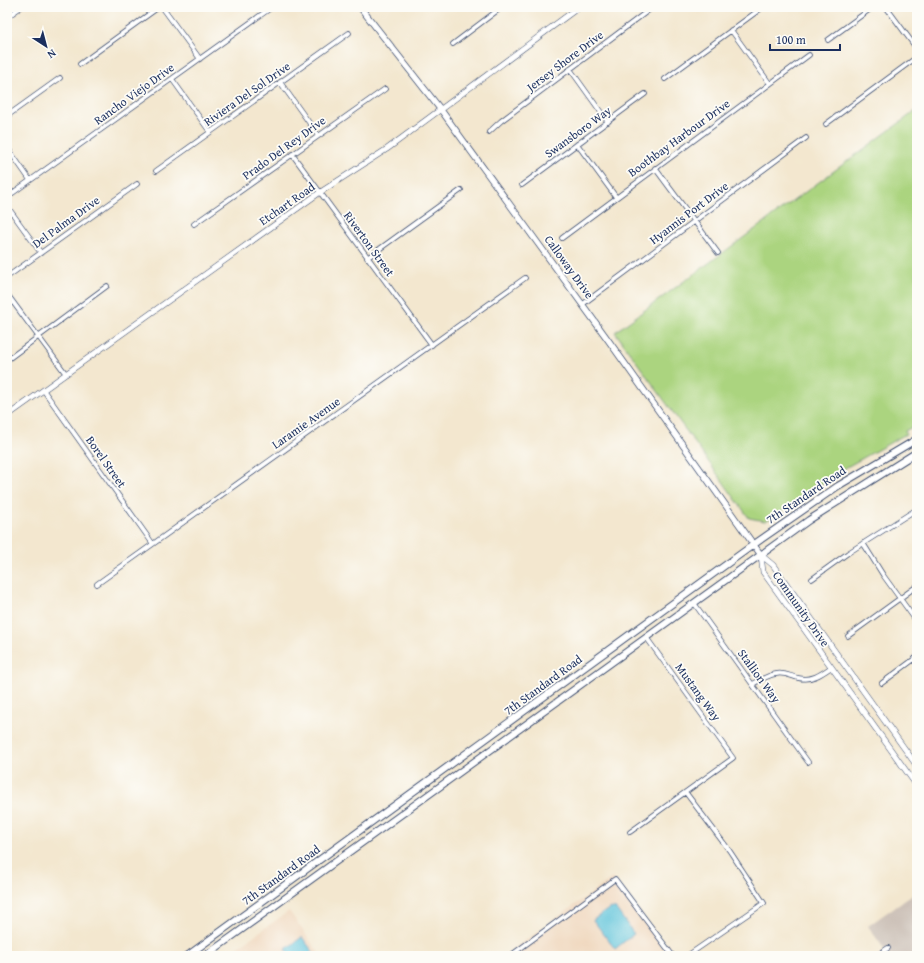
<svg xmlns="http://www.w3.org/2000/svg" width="924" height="963" font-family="'Gentium Book Plus',serif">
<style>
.built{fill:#efd6bb}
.industrial{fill:#cdc2b9}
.green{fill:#abd47f;stroke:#63826e}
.water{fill:#5dc3da;stroke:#3c799c}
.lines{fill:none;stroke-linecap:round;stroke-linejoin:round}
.minor-casing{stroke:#3b4b6f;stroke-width:5.5}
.tertiary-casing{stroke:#3b4b6f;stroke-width:6}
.secondary-casing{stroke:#3b4b6f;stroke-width:7}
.primary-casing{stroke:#3b4b6f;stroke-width:8}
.minor{stroke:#fff;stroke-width:4}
.tertiary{stroke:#fff;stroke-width:5}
.secondary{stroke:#fff;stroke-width:5.5}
.primary{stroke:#fff;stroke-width:6}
.labels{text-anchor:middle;stroke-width:3.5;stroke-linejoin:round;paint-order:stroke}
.street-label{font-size:12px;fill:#1b2f5e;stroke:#fdfcf7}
</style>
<rect width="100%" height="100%" fill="#fdfcf7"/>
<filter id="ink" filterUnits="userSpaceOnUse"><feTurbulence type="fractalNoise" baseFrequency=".025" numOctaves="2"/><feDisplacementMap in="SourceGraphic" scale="8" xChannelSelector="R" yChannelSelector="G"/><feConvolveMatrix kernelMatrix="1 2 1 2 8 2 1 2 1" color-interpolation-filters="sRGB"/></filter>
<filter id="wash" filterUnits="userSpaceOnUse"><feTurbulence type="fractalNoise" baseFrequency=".012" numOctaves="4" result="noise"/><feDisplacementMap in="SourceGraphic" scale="16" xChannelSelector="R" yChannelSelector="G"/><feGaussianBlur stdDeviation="0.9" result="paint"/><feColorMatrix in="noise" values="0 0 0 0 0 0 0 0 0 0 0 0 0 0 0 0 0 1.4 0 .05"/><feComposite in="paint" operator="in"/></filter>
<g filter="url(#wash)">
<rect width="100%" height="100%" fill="#f3e7cf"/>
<path class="built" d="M612,878L669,956H504Z
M289,911L321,956H229L228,954Z"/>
<path class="industrial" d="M917,891V956H889L868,926Z"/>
<path class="green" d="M917,110V427L915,429L912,427L905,431L906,434L845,468L773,517L765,521L749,518L615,332Z"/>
<path class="water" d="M610,908L616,909L634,934L615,949L593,920Z
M302,937L316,956H291L286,949Z"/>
</g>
<g filter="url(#ink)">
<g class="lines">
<g class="minor-casing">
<path id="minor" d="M162,7L200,59
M886,7L917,49
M7,17L21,7
M731,30L770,84
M828,40L873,7
M453,44L502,7
M80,64L159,7
M570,69L608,122
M172,79L210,132
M665,79L763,7
M280,82L318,135
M7,116L60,78
M826,124L917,57
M489,132L501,121L653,7
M577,144L616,197
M7,147L30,180
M292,154L432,345
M655,168L718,253
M156,171L349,33
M522,185L645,94
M7,197L272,7
M7,206L41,253
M194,224L385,89
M562,238L809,55
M367,258L461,190
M7,277L137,184
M7,294L66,374
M583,304L806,138
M7,360L107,286
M44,391L153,544
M863,543L883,575L917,622
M812,579L848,553L917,509
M97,584L525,278
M694,603L808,762
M848,636L917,586
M882,683L917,657
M753,684C760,680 768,675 776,674C784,672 790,676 798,678C811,681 820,675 830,668
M915,730L917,729
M686,793L729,850L764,903L687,956
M630,832L733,758L646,637
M510,956L615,879L673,956
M876,956L888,948"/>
</g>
<g class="tertiary-casing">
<path id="tertiary" d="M7,416L319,193L387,149L579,7
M761,555L763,572L917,786
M761,555L773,565L917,766"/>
</g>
<g class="secondary-casing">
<path id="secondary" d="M360,7L441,110L606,337L761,555"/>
</g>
<g class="primary-casing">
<path id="primary" d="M187,956L753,545L838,486L917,439
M205,956L809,520L917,452"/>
</g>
<use href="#minor" class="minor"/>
<use href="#tertiary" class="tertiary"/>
<use href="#secondary" class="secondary"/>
<use href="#primary" class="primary"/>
</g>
</g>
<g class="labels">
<g class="street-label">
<text transform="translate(565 61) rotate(-37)" y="4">Jersey Shore Drive</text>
<text transform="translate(134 94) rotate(-36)" y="4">Rancho Viejo Drive</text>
<text transform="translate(247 94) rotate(-35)" y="4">Riviera Del Sol Drive</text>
<text transform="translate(578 132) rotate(-36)" y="4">Swansboro Way</text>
<text transform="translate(679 138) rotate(-36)" y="4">Boothbay Harbour Drive</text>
<text transform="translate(284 148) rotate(-36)" y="4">Prado Del Rey Drive</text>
<text transform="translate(287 204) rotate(-35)" y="4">Etchart Road</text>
<text transform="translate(689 213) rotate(-37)" y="4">Hyannis Port Drive</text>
<text transform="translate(66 222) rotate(-36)" y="4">Del Palma Drive</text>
<text transform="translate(369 244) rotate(54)" y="4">Riverton Street</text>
<text transform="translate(569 267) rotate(54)" y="4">Calloway Drive</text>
<text transform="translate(306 423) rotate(-35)" y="4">Laramie Avenue</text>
<text transform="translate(106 462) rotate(55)" y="4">Borel Street</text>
<text transform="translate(806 495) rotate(-34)" y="4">7th Standard Road</text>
<text transform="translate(801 609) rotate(55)" y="4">Community Drive</text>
<text transform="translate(759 676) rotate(54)" y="4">Stallion Way</text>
<text transform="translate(543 685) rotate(-36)" y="4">7th Standard Road</text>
<text transform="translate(698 692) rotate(54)" y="4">Mustang Way</text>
<text transform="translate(281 875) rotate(-36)" y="4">7th Standard Road</text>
</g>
</g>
<rect width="924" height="963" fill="none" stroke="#fdfcf7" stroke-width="24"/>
<g transform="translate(46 46) rotate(144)" stroke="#fdfcf7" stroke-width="3" paint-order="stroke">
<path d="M0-3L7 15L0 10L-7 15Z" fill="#1b2f5e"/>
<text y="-6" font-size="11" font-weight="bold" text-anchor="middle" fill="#1b2f5e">N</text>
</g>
<path d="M770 44v6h70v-6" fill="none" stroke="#1b2f5e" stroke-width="2"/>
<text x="776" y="44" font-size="12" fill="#1b2f5e" stroke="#fdfcf7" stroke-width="3" paint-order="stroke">100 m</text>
</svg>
